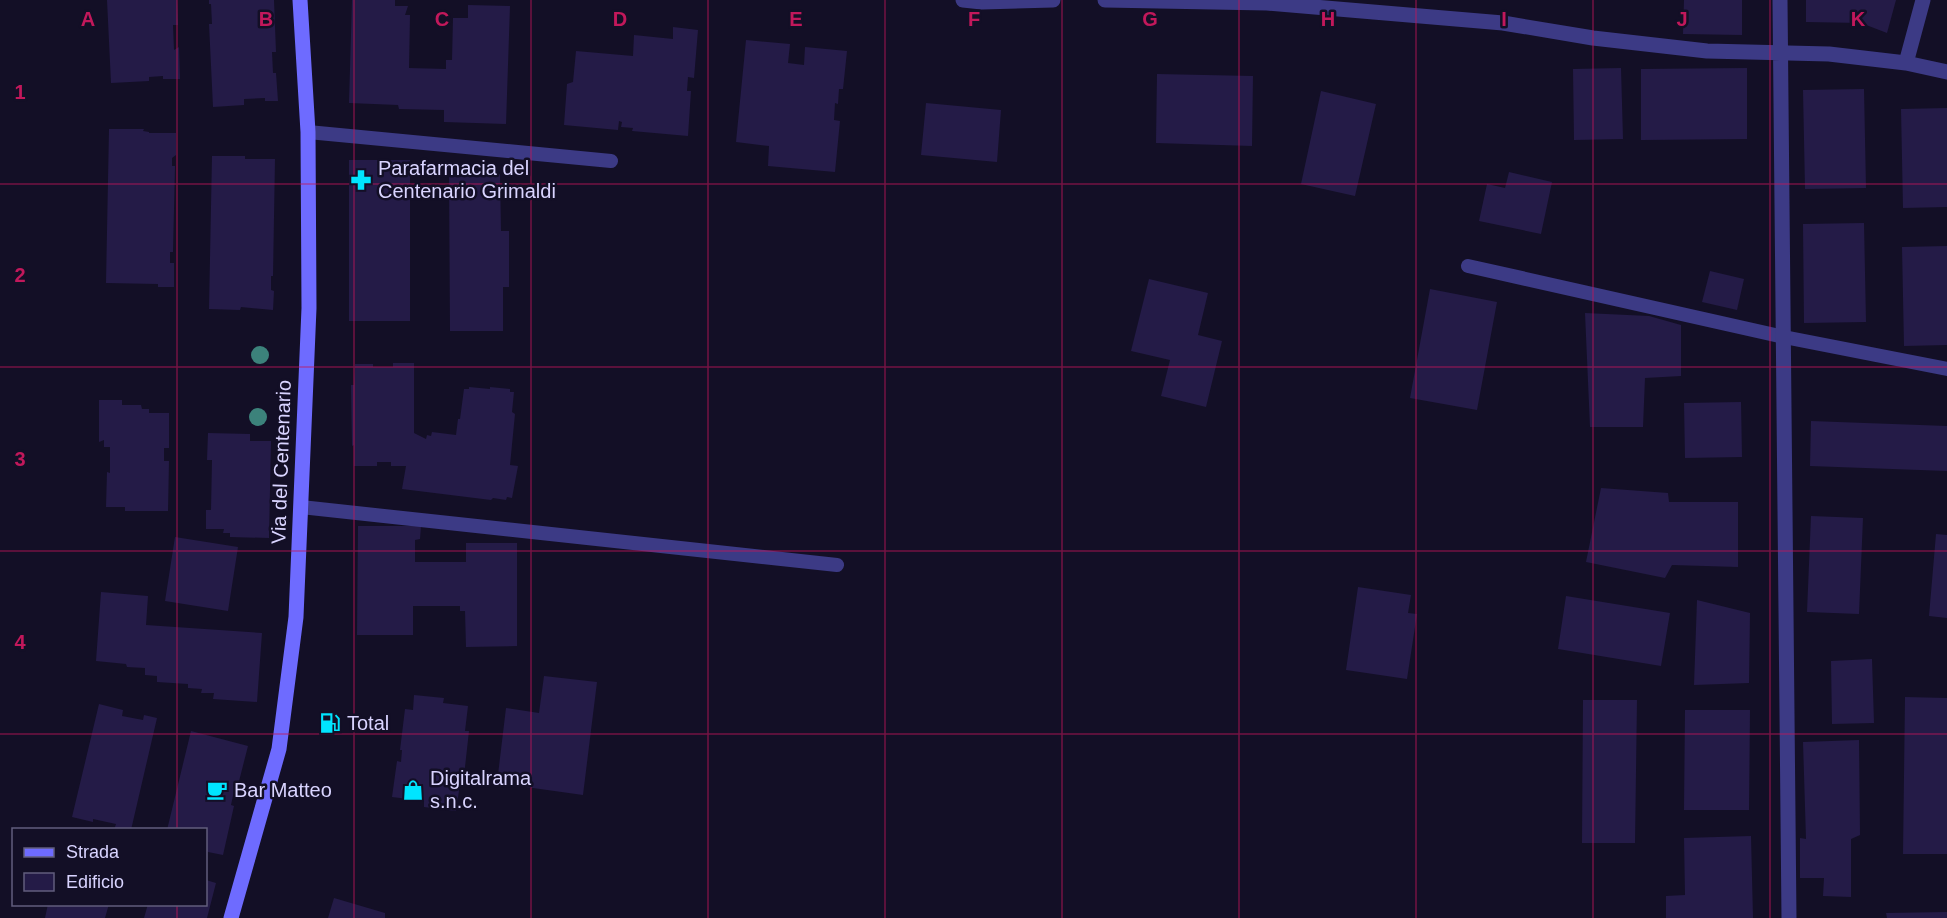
<svg xmlns="http://www.w3.org/2000/svg" width="1947" height="918" font-family="Helvetica,sans-serif">
<style>
.building{fill:#241b47}
.lines{fill:none;stroke-linecap:round;stroke-linejoin:round}
.lane{stroke:#3c3a85;stroke-width:14}
.street{stroke:#3c3a85;stroke-width:15}
.secondary{stroke:#6e6bff;stroke-width:15}
.tree{fill:#3c827b}
.grid{fill:none;stroke:#c2185b;stroke-width:1.5;stroke-opacity:0.55}
.labels{text-anchor:middle;stroke-width:5;stroke-linejoin:round;paint-order:stroke}
.poi-label{font-size:20px;fill:#d9d4ff;stroke:#130f26;text-anchor:start}
.street-label{font-size:20px;fill:#d9d4ff;stroke:#130f26}
.grid-label{font-size:20px;text-anchor:middle;font-weight:bold;fill:#c2185b;stroke:#130f26;stroke-width:5;stroke-linejoin:round;paint-order:stroke}
</style>
<rect width="100%" height="100%" fill="#130f26"/>
<path class="building" d="M107,0H177L178,25H173L174,50L179,47L180,79H163V76L149,77V81L111,83Z
M209,0H274L276,52H272L273,73H276L278,101H265V98L244,99V105L213,107L209,24H212L211,4H209Z
M352,0H395V6H408L405,15H410L409,68L446,69V60H452L453,18H468V5L510,6L506,124L444,122V110L399,109L398,105L349,103Z
M1684,0H1742V35L1683,34Z
M1806,0H1896L1887,33L1861,23L1806,22Z
M673,27L698,30L694,78L688,77L687,91H691L688,136L632,131L633,128L621,127L622,122L619,121L618,130L564,125L567,84L573,82L576,51L633,56L634,35L673,39Z
M746,40L790,44L788,63L804,65L805,47L847,51L843,89H839L838,104L835,103L834,120L840,121L835,172L768,166L769,146L736,142Z
M1621,68L1623,139L1574,140L1573,69Z
M1747,68V139L1641,140V69Z
M1157,74L1253,76L1252,146L1156,143Z
M1864,89L1866,188L1805,189L1803,90Z
M1321,91L1376,104L1355,196L1301,184Z
M926,103L1001,110L997,162L921,155Z
M1947,108V207L1903,208L1901,109Z
M109,129H144L143,131L149,132V133H176V155L172,158V166H175L173,252H170V263H174V287H158V284L106,283Z
M212,156H245V159H275L273,276H271V290L274,291L273,310L241,307L240,310L209,309Z
M349,160H410V321H349Z
M1509,172L1552,182L1541,234L1479,221L1487,184L1505,188Z
M449,174H500L501,231H509V287H503V331H450Z
M1864,223L1866,322L1804,323L1803,224Z
M1947,246V345L1904,346L1902,247Z
M1710,271L1744,279L1737,310L1702,302Z
M1149,279L1208,293L1198,335L1222,341L1206,407L1161,396L1170,360L1131,351Z
M1430,289L1497,302L1477,410L1410,398Z
M1585,313L1649,316L1681,325V376L1645,378L1643,427H1590Z
M393,363H414V433L426,439L427,435L431,436L432,432L456,435L458,419H460L464,389H469V387L490,389V387L510,389V392H514L512,412L515,414L510,465L518,466L512,498L507,497L506,500L493,498L491,500L402,489L406,466H391V462H377V466H354V445L352,446L351,385H354L355,364H373V367H393Z
M99,400H122V405H141L142,409H149V413H169V448H164V461H169L168,511H125V507H106L107,472L110,473V447H104V440L99,442Z
M1741,402L1742,457L1685,458L1684,403Z
M1811,421L1947,426V471L1810,466Z
M208,433L250,434V441H271L269,538L230,537V533H223L224,529H206V510H211L212,460H207Z
M1601,488L1668,493L1669,502H1738V567L1672,565L1665,578L1586,562Z
M1811,516L1863,518L1859,614L1807,612Z
M358,526H421L420,539L415,540V562H466V543H517V646L466,647L465,611H460V606H413V635H357Z
M1936,534L1947,535V618L1929,616Z
M175,537L238,547L228,611L165,601Z
M1358,587L1411,595L1408,613L1417,614L1407,679L1346,670Z
M101,592L148,596L146,625L262,633L257,702L213,699L214,693H201L202,689L188,688V684L157,682V676L145,675V668L127,667L126,664L96,661Z
M1566,596L1670,613L1661,666L1558,649Z
M1697,600L1750,613L1749,683L1694,685Z
M1872,659L1874,723L1832,724L1831,661Z
M544,676L597,682L583,795L497,783L506,708L539,713Z
M414,695L444,698L443,703L468,706L465,731H469L464,776L461,777L456,811L424,807V801L392,797L397,761L401,762L402,750H400L405,709L413,710Z
M1905,697L1947,698V854H1903Z
M1583,700H1637L1635,843H1582Z
M99,704L123,710L122,716L143,720L144,715L157,718L131,830H114L116,824L93,819V822L72,817Z
M1685,710H1750L1749,810H1684Z
M191,731L248,746L236,793L234,791L231,805L234,806L223,855L208,852L206,849V830H167Z
M1859,740L1860,835L1851,839V897L1823,896L1824,878H1800V838L1806,839L1803,742Z
M1751,836L1753,918H1666V896L1685,895L1684,838Z
M206,880L216,883L207,918H144L148,904H206Z
M334,898L385,913V918H328Z
M48,904H109L105,918H45Z
M1947,912V918H1887L1886,913Z"/>
<g class="lines">
<path class="lane" d="M308,132L611,161
M1468,266L1784,337L1947,369
M301,507L837,565"/>
<path class="street" d="M963,0L982,2L1053,0
M1105,0L1267,3L1503,23L1593,38L1707,51L1829,54L1906,63L1947,72
M1780,0L1789,918
M1906,63L1923,0"/>
<path class="secondary" d="M231,918L279,749L296,617L309,308L308,132L300,0"/>
</g>
<g class="tree">
<circle cx="260" cy="355" r="9"/>
<circle cx="258" cy="417" r="9"/>
</g>
<path class="grid" d="M177,0V830M354,0V918M531,0V918M708,0V918M885,0V918M1062,0V918M1239,0V918M1416,0V918M1593,0V918M1770,0V918M0,184H1947M0,367H1947M0,551H1947M0,734H1947M177,904V918"/>
<defs>
<g id="pharmacy-bare" transform="scale(1.62)"><path d="M-2-6h4v4h4v4h-4v4h-4v-4h-4v-4h4Z" fill="#00e5ff" stroke="#130f26" stroke-width="2.5" paint-order="stroke"/></g>
<g id="fuel-bare" transform="scale(1.62)"><path d="M-5.5-6h7V0h2V4h1.3V-2.5L3-4.5l.8-.8L6-3V5H2.5V1h-1V6h-7ZM-4.2-4.7v3.2H.2V-4.7Z" fill="#00e5ff" stroke="#130f26" stroke-width="2.5" paint-order="stroke"/></g>
<g id="cafe-bare" transform="scale(1.62)"><path d="M-5.5-4.5H6V0H3Q3 3.5 0 3.5H-2.5Q-5.5 3.5-5.5 0ZM3-3.2v2h1.7v-2ZM-6 4.5H4V6H-6Z" fill="#00e5ff" stroke="#130f26" stroke-width="2.5" paint-order="stroke"/></g>
<g id="shop-bare" transform="scale(1.62)"><path d="M-5-2.5h2.3a2.7 3.5 0 0 1 5.4 0H5L5.5 6h-11ZM-1.5-2.5h3a1.5 2.3 0 0 0-3 0Z" fill="#00e5ff" stroke="#130f26" stroke-width="2.5" paint-order="stroke"/></g>
</defs>
<g fill-rule="evenodd">
<use href="#pharmacy-bare" x="361" y="180"/>
<use href="#fuel-bare" x="330" y="723"/>
<use href="#cafe-bare" x="217" y="790"/>
<use href="#shop-bare" x="413" y="790"/>
</g>
<g class="labels">
<g class="poi-label">
<text x="378" y="175">Parafarmacia del<tspan x="378" dy="23">Centenario Grimaldi</tspan></text>
<text x="347" y="730">Total</text>
<text x="430" y="785">Digitalrama<tspan x="430" dy="23">s.n.c.</tspan></text>
<text x="234" y="797">Bar Matteo</text>
</g>
<g class="street-label">
<text transform="translate(281 462) rotate(-88)" y="7">Via del Centenario</text>
</g>
</g>
<g class="grid-label">
<text x="88" y="26">A</text>
<text x="266" y="26">B</text>
<text x="442" y="26">C</text>
<text x="620" y="26">D</text>
<text x="796" y="26">E</text>
<text x="974" y="26">F</text>
<text x="1150" y="26">G</text>
<text x="1328" y="26">H</text>
<text x="1504" y="26">I</text>
<text x="1682" y="26">J</text>
<text x="1858" y="26">K</text>
<text x="20" y="99">1</text>
<text x="20" y="282">2</text>
<text x="20" y="466">3</text>
<text x="20" y="649">4</text>
</g>
<rect x="12" y="828" width="195" height="78" fill="#130f26" stroke="#625e7d" stroke-width="1.5"/>
<rect x="24" y="848" width="30" height="9" fill="#6e6bff" stroke="#625e7d" stroke-width="1.5"/>
<text x="66" y="858" font-size="18" fill="#d9d4ff">Strada</text>
<rect x="24" y="873" width="30" height="18" fill="#241b47" stroke="#625e7d" stroke-width="1.5"/>
<text x="66" y="888" font-size="18" fill="#d9d4ff">Edificio</text>
</svg>
